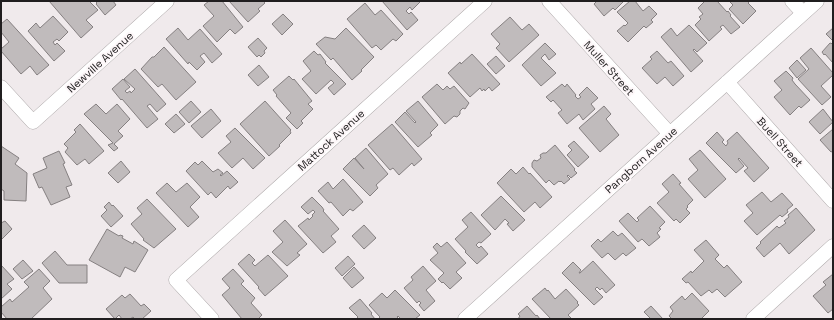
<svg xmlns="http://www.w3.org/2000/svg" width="834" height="320" font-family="'Space Grotesk',sans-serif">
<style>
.building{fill:#c0bbbc;stroke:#858081}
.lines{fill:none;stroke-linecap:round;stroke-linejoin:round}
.minor-casing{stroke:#ada8a9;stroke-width:15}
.minor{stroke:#fff;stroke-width:14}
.labels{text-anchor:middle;stroke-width:4;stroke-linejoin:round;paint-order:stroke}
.street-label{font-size:11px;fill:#201e1f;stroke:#fdf7f9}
</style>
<rect width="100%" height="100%" fill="#f0eaec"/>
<path class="building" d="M49,1H89L98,10L86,20L93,27L81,38Z
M95,1H113L116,5L105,15L96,4L97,3Z
M209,1H222L243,27L235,34L230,29L217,42L203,26L214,16L204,5Z
M229,1H263L265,3L258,9L260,11L248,22Z
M382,1H421L412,10L410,7L406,11L409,14L411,12L418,20L407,30Z
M597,1H624L615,10L613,8L604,16L594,4Z
M630,1H635L643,11L649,6L657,14L651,20L653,22L646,28L644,26L628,42L617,31L624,25L625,26L628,23L617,12Z
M705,1H717L727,12L728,11L731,15L730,16L740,27L731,34L723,25L720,27L722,29L709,41L695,25L701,19L699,17L703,14L698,8Z
M729,1H750L748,3L756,11L743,24L729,9L733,5Z
M365,3L375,15L381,10L403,34L396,41L393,39L381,50L376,45L372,48L347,19Z
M283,14L293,24L282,35L272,24Z
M53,16L68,32L59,41L57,39L53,42L55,45L57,43L65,51L54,61L28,31L36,23L40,28Z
M510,17L522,30L529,24L539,35L509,62L496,48L500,44L491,34Z
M7,19L49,65L37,75L30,66L21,74L1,51V49L9,42L1,32V24Z
M689,25L707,43L697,52L694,49L693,50L703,61L691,72L661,37L671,28L677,36Z
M178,28L188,40L200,29L222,54L212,63L204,53L200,56L205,62L197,70L189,62L188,64L166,39Z
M346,28L374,57L361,70L362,71L352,80L333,58L331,60L316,44L325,37L335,39Z
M833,28V41L826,34Z
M258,38L267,48L264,51L265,53L261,57L259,55L257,57L248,47Z
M545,43L556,54L549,60L545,54L541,58L556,73L541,86L522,65Z
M830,43L833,44V63L825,54L824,55L822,52Z
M164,47L196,82L176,100L162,84L158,87L141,69L152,57H154Z
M811,48L833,73V75L821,86L831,97L822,105L798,79L809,69L800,58Z
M314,51L318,55L320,54L326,62L325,63L346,84L334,95L328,88L334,83L331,80L316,94L302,79L311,71L303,61Z
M657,51L668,63L671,61L684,76L673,86L665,77L657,84L642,68L652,59L650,57Z
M472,54L500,84L492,91L489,87L485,91L484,89L482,91L480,88L470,97L448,73L460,62L461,64Z
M496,56L505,66L496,74L487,64Z
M797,60L806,70L797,78L789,68Z
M259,65L269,77L258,86L248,75Z
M135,69L166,104L157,112L150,104L147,106L158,119L147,128L122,99L121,100L112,89L123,79L130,87L125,91L127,93L130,91L131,93L135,89L124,79Z
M786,71L793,78L792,80L795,84L810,100L801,108L799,106L790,115L774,97L782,90L774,81Z
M289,76L293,80L294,79L312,101L308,104L313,109L301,121L303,123L297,129L286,118L291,113L276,96L277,95L273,90Z
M437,84L443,90L447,86L450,89L454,86L469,103L465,109L463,108L460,111V114L457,117L454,116L445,124L422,97Z
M562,84L565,87L567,84L576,95L575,96L578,99L581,97L579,95L587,87L598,98L591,104L595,109L583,120L579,114L567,124L558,113L562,110L553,100L551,102L546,97Z
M191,101L201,112L189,123L179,112Z
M265,101L291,130L290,131L291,133L279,145L280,146L269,156L240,124Z
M418,101L438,125L430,133L432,135L418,147L395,122L405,112L415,123L416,122L406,111Z
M96,104L106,114L117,104L130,119L118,131L123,136L114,144L118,148L114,151L108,145L113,143L84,114Z
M604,106L611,114L606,119L619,135L600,152L579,128Z
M211,109L221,121L202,138L191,126Z
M823,109L833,122L820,134L809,122Z
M176,114L185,124L174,133L165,124Z
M80,124L104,151L89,164L85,159L77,165L65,152L68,148L64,144L76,132L74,130Z
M392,124L422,159L414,166L412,163L399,175L393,168L390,170L368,145Z
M235,128L265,158L253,169L243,158L232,168L218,153L231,142L226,136Z
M833,129V151L831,152L820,140Z
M717,132L724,140L722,142L726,146L728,143L727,141L737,132L769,168L754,182L744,171L748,168L739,158L738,159L744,166L736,173L706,143Z
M574,141L589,157L578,167L567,155L572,150L568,146Z
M555,145L575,169L574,170L577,173L571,178L568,175L567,176L570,179L564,184L561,181L560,182L559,181L554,185L549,180L546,183L532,167V163L534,160L537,161L541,158L540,155L543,153H546Z
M1,146L19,158L15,164L27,173L26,201L4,200V191L1,189Z
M366,148L388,174L376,185L378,188L370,196L343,169L354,158L364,169L355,158Z
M700,150L726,179L705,198L688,179L698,170L689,159Z
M59,151L65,163L63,164L72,185L66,187L70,197L51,205L42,187L39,188L33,174L47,168L43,158Z
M121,161L130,172L118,183L108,173Z
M202,161L213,172L218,169L223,173L220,175L221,176L227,171L238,182L230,189L228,186L216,198L211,192L208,195L186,171L195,162L198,165Z
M523,167L529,174L530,173L552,197L540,208L535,202L524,212L497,183L511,169L516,174Z
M673,174L681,183L679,184L693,200L687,206L688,207L686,209L690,213L680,223L676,219L674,221L657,203L669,192L662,184Z
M343,179L363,202L353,211L350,209L343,216L331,202L329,203L318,191L328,182L333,189Z
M167,183L176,192L187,183L200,197L190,207L199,217L188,227L156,193Z
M762,192L771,202L782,193L793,205L787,210L788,212L782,217L780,215L757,235L744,221L753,213L746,205Z
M501,196L525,220L513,231L507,224L509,223L505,219L495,230L481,215Z
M312,197L322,207L324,210L323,211L339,229L331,236L336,242L323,253L298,226L308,218L309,220L313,216L312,215L315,212L313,210L308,214L301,207Z
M147,199L176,229L154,248L143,240L144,239L131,224L142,214L137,208Z
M109,202L112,206L113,205L123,216L111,227L101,216L107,210L104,207Z
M650,206L665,222L659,228L661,229L657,233L660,237L649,246L642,239L638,242L619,221L628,213L637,222L639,220L637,218Z
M796,208L815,230L789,254L780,243L764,257L756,248L761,243L760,242L777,226L779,228L786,223L784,221L789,217L788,215Z
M471,212L491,234L481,243L479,242L476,245L479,248L481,246L488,254L477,264L465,252L466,251L455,239L468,227L462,220Z
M285,220L307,244L297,253L300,255L287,266L272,252L283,242L273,231Z
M5,221L12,229L1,240V223Z
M364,225L376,238L364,249L352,236Z
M107,229L119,236L120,235L123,236L122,238L133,244L134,241L148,250L135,272L125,267L120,277L89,260Z
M613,231L618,236L622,233L636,248L626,256L623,253L615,260L608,253L602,258L591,246L598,239L601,242Z
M706,240L719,255L715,259L724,268L727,265L742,282L725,297L717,289L712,293L709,290L701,296L688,282L686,283L682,279L691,271L692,273L704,261L694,250Z
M447,242L466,263L456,272L462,278L450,289L443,282L442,283L438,279L444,273L430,260L438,253L433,247L437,243L441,247Z
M55,251L67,265H87V283H59L42,263Z
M249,254L255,260L252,263L255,266L268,255L288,276L265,296L258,288L259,287L238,264Z
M348,256L355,264L342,276L335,268Z
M23,260L33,271L22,279L13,269Z
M593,261L615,285L606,293L602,288L600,290L597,287L595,289L603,297L594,305L562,273L573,262L581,270L579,273H580Z
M1,265L14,279L7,284L12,289L1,299Z
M423,266L436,281L426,290L435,301L424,311L419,305L421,303L419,301L417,303L404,288L413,280L411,277Z
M354,267L364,278L352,288L343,278Z
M39,269L50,281L43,288L52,299L31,319H7L1,312V307L10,299L12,302L29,287L24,282Z
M233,269L244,281L241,284L255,298L251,303L262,315L258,319H242L222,295L230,288L222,279Z
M833,274V309L828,313L813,296L826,285L823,282Z
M545,288L547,291L548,290L555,299L566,289L578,302L577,303L579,305L568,315L571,318L570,319H551L532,299Z
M395,290L420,315L415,319H401L398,316L397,317L399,319H378L380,317L369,305L382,293L387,298Z
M692,293L709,311L701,319H672L669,316L673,311L670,307L682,296L685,300Z
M130,294L141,306L144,304L151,311L142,319H135L133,317L130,319H122L119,315L115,319L106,309L122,295L125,298Z
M360,299L372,313L371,314L375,319H356L358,317L349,308Z
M527,306L536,316L537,315L540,319H518L520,316L518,314Z
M651,306L663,319H651L644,312Z"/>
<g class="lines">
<g class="minor-casing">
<path id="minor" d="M549,1L670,134
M792,1L803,13
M727,82L833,201
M1,87L33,122L167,1
M212,319L176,280L485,1
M465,319L817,1
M753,319L833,246"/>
</g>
<use href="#minor" class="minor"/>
</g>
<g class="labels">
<g class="street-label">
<text transform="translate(100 62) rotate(-42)" y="4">Newville Avenue</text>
<text transform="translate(609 68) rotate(48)" y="4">Muller Street</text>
<text transform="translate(331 140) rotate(-42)" y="4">Mattock Avenue</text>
<text transform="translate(780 142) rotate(48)" y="4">Buell Street</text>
<text transform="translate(641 160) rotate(-42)" y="4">Pangborn Avenue</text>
</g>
</g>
<rect width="834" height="320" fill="none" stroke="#201e1f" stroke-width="4"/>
</svg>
